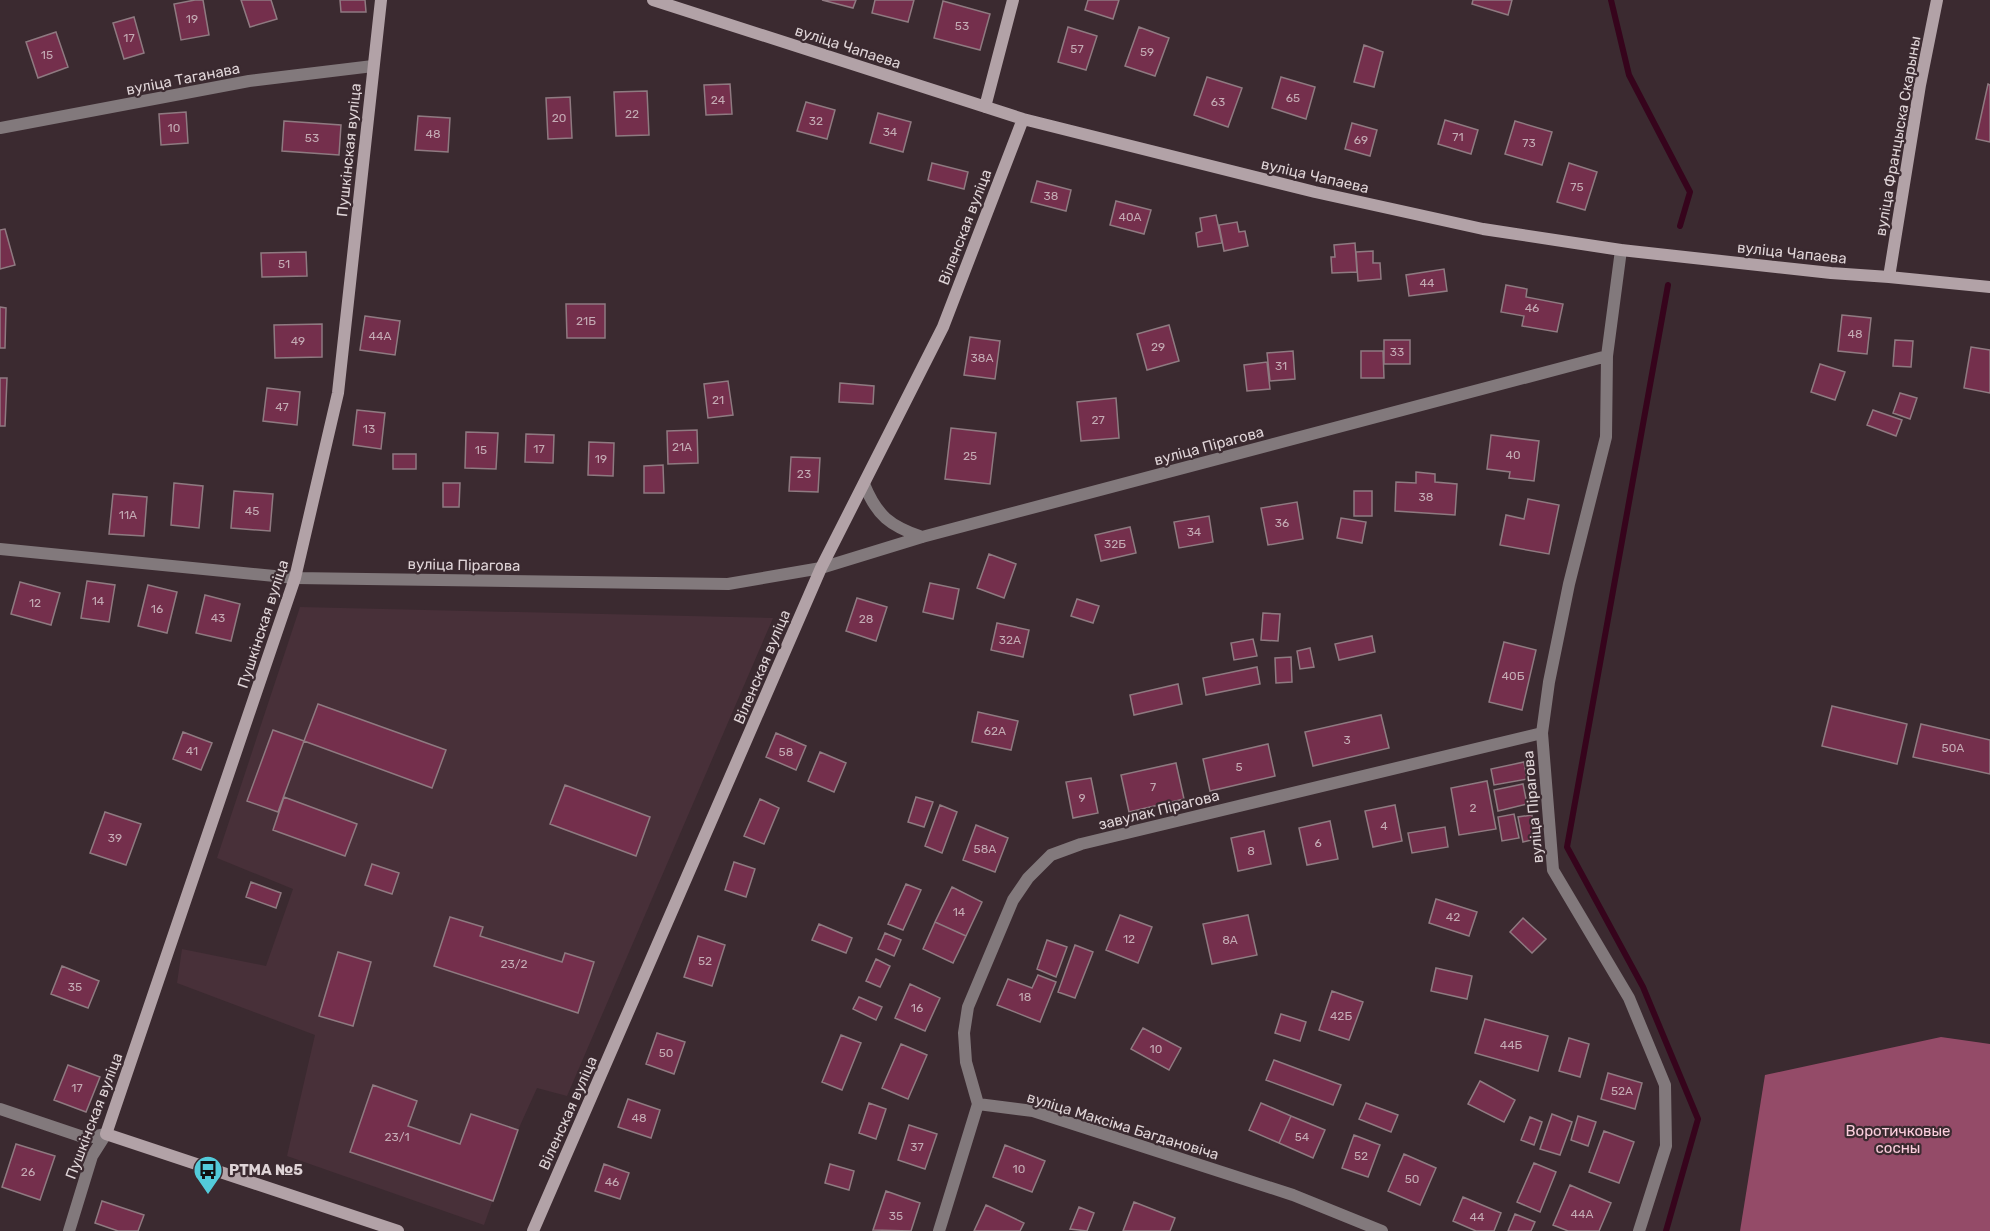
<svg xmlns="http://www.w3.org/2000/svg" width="1990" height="1231" font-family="Rubik,sans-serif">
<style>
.built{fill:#483039}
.forest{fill:#944b68}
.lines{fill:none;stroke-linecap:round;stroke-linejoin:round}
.stream{stroke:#36041c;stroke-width:6}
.building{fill:#742f4c;stroke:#8f7a81;stroke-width:1.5}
.street{stroke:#82797c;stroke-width:12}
.secondary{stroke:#b2a2a7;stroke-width:12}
.labels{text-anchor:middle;stroke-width:4.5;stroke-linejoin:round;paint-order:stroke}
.number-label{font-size:12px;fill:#c4abb4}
.street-label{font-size:15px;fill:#dfd4d7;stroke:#3b2a30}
.park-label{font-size:15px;fill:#fccfde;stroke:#3b2a30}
.poi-label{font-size:15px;font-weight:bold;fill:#dfd4d7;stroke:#3b2a30;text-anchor:start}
</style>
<rect width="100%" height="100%" fill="#3b2a30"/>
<path class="built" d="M300,607L773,618L567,1096L537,1088L518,1130L484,1225L287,1156L315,1035L177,983L182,949L266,966L293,889L217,858Z"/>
<path class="forest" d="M1941,1037L1990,1044V1231H1740L1765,1075Z"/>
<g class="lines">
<path class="stream" d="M1611,0L1629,75L1690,192L1680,226
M1666,1231L1698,1119L1643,987L1567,847L1668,285"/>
</g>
<path class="building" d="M195,0H203L209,35L181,40L174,4Z
M241,0H271L277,19L250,27Z
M340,0H365L366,12H341Z
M822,0H856L853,8Z
M875,0H914L908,22L872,13Z
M1088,0H1119L1113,19L1085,10Z
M1473,0H1512L1508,15L1472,4Z
M943,1L990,14L980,50L934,38Z
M134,17L144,53L124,59L113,23Z
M1068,27L1097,36L1086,70L1058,62Z
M1139,27L1169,38L1155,76L1125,66Z
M56,32L68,67L38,78L26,42Z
M1364,45L1383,52L1374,87L1354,82Z
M1207,77L1242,88L1228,127L1194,115Z
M1281,77L1315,87L1306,119L1272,108Z
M730,84L732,114L706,115L704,85Z
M1988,84L1990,85V142L1976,139Z
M647,91L649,135L616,136L614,92Z
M570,97L572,138L548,139L546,98Z
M806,102L835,110L827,139L797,131Z
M186,112L188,143L161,145L159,114Z
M878,113L911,122L903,152L870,143Z
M418,116L450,118L448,152L415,150Z
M1445,120L1478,130L1471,154L1438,144Z
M284,121L341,125L339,155L282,151Z
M1515,121L1552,132L1542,165L1505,154Z
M1352,123L1377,130L1370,156L1345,149Z
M932,163L968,172L964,189L928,180Z
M1569,163L1597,172L1585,210L1557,202Z
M1037,181L1071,190L1066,211L1031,202Z
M1116,201L1151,210L1144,234L1110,225Z
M1216,215L1222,243L1198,247L1196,233L1202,231L1200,218Z
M1237,222L1239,232L1245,231L1248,246L1224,251L1219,225Z
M5,229L15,265L0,269V230Z
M1355,243L1357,272L1332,273L1331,257H1335L1334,245Z
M1373,251V263H1380L1381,279L1358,281L1356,252Z
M306,252L307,276L262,277L261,253Z
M1444,269L1447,291L1409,296L1406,275Z
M1506,285L1527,289L1526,297L1563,304L1557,332L1522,326L1524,316L1501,312Z
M566,304H605V338H567Z
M0,307L6,308L5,348H0Z
M1842,315L1871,318L1867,354L1838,351Z
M365,316L400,321L395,355L360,350Z
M322,324V357L275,358L274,325Z
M1169,325L1179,361L1147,370L1137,334Z
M970,337L1000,341L995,379L964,375Z
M1384,340H1410V364H1384Z
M1895,340L1913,341L1911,367L1893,366Z
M1971,347L1990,350V393L1964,388Z
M1293,351L1295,379L1270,381L1267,353Z
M1361,351H1383L1384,378H1361Z
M1267,362L1270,389L1247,391L1244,365Z
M1820,364L1845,372L1835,400L1811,392Z
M0,378H7L5,426H0Z
M728,381L733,415L708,418L704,384Z
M840,383L874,386L873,404L839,402Z
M267,388L300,392L297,425L263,421Z
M1900,393L1917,398L1910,419L1893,413Z
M1116,398L1119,438L1081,441L1077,402Z
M357,410L385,413L381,449L353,445Z
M1873,410L1902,420L1896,436L1867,425Z
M951,428L996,433L990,484L945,479Z
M697,430L698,463L668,464L667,431Z
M466,432L498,433L496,469L465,468Z
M526,434L554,435L553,463L525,462Z
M1491,435L1539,441L1534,481L1509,478L1510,472L1487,469Z
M589,442L614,443L613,476L588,475Z
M393,454H416V469H393Z
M791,457L820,458L818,492L789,491Z
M663,465L664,493H644V466Z
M1416,472L1435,474V482L1457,484L1455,515L1395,511L1396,482L1416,483Z
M174,483L203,486L199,528L171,525Z
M443,483H460L459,507H443Z
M234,491L273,494L270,531L231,528Z
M1354,491H1372V516H1354Z
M113,494L147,497L144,536L109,534Z
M1528,499L1559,505L1549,554L1500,545L1506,515L1524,519Z
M1297,502L1303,539L1268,545L1261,508Z
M1209,516L1213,542L1179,548L1174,522Z
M1341,518L1366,522L1362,543L1337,538Z
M1130,527L1136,553L1101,561L1095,535Z
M989,554L1016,564L1004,598L977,588Z
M87,581L115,585L109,622L81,618Z
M20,582L60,593L51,625L11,614Z
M930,583L959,589L953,619L923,612Z
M148,585L177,592L167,633L138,626Z
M205,595L240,604L231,641L196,633Z
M857,598L887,607L876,641L846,631Z
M1077,599L1099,606L1093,623L1071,616Z
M1263,613L1280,614L1278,641L1261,640Z
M997,623L1029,630L1023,657L991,650Z
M1372,636L1375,652L1339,660L1335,644Z
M1253,639L1257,656L1234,660L1231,643Z
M1504,642L1536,650L1522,710L1489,702Z
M1310,648L1314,667L1300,669L1297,651Z
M1291,657L1292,682L1276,683L1275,658Z
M1257,667L1260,684L1206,695L1203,678Z
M1178,684L1182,704L1134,715L1130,695Z
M318,704L446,750L432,788L304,741Z
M1832,706L1907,724L1897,764L1822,746Z
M978,712L1018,721L1011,750L972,742Z
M1381,715L1389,748L1313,766L1305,732Z
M1921,724L1990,740V774L1913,757Z
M273,730L304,741L278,812L247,801Z
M183,732L212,743L201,770L173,759Z
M776,733L806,746L796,770L766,757Z
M1268,744L1275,776L1210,791L1203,759Z
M820,752L846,763L834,792L808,781Z
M1524,762L1527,779L1494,785L1491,769Z
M1176,763L1184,799L1129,812L1121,775Z
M1091,778L1098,813L1073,818L1066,782Z
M1487,781L1496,829L1459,835L1451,788Z
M1523,784L1527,804L1498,811L1494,790Z
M565,785L650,817L636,856L550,824Z
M284,797L357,824L345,856L273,830Z
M916,797L933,802L924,827L908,822Z
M760,799L779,808L764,844L744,836Z
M940,805L957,812L942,853L925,846Z
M1395,805L1402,841L1373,847L1365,811Z
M105,812L141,824L126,865L90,853Z
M1514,814L1519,838L1502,841L1498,817Z
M1532,815L1536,839L1523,842L1518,817Z
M1330,821L1338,859L1307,865L1299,828Z
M976,825L1008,838L995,872L963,860Z
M1445,827L1448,847L1412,853L1408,833Z
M1264,831L1271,864L1238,871L1231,838Z
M734,862L755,869L746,897L725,890Z
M372,864L399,873L392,894L365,885Z
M251,882L281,893L276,908L246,897Z
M906,884L921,890L903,930L888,924Z
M952,887L982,902L966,936L935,922Z
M1436,899L1477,912L1469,936L1429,923Z
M1120,915L1152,927L1138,963L1106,950Z
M1248,915L1257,955L1212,964L1203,924Z
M450,917L483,927L480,936L562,962L565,953L594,962L578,1013L434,966Z
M1523,918L1546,939L1532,953L1510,932Z
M935,922L966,936L953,963L923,949Z
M819,924L852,938L846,953L812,940Z
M885,933L901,940L894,956L878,949Z
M698,936L725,945L712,986L684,977Z
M1047,940L1067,947L1056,977L1037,969Z
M1075,945L1093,952L1075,998L1058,992Z
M338,952L371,962L353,1026L319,1016Z
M876,959L890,966L880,987L866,981Z
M62,966L99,981L88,1008L51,994Z
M1436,968L1472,976L1467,999L1431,991Z
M1038,975L1056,982L1040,1022L997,1005L1008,979L1032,988Z
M910,984L940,998L925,1031L895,1018Z
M1332,991L1363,1002L1349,1040L1319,1030Z
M859,997L882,1007L876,1020L853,1009Z
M1281,1014L1306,1022L1300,1041L1275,1033Z
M1485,1019L1548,1036L1538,1071L1475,1053Z
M1143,1028L1181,1048L1169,1070L1131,1049Z
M657,1033L685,1042L674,1074L646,1064Z
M841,1035L861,1043L842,1090L822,1082Z
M1569,1038L1589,1044L1580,1077L1559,1071Z
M901,1044L927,1055L908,1099L882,1088Z
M1274,1060L1341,1085L1333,1105L1266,1080Z
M68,1065L100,1077L86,1112L54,1100Z
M1608,1073L1642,1083L1635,1109L1601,1099Z
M1480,1081L1515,1100L1504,1122L1468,1104Z
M373,1085L417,1101L408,1126L460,1144L471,1114L518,1130L493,1201L350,1152Z
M628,1099L660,1110L651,1138L618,1127Z
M869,1103L886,1109L876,1139L859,1133Z
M1261,1103L1291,1116L1279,1143L1249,1130Z
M1366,1103L1398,1115L1391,1132L1359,1119Z
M1552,1114L1572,1122L1560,1155L1540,1149Z
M1291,1116L1325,1130L1313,1158L1279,1143Z
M1578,1116L1596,1122L1588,1146L1571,1140Z
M1530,1117L1542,1122L1534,1145L1521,1140Z
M909,1125L937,1134L925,1169L898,1160Z
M1604,1131L1634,1142L1619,1183L1589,1172Z
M1354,1135L1380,1145L1368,1177L1342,1168Z
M16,1144L55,1156L40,1200L2,1187Z
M1005,1145L1045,1161L1032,1192L993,1177Z
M1404,1154L1436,1168L1420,1205L1388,1191Z
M1534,1163L1556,1172L1540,1212L1517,1202Z
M604,1164L629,1173L620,1199L595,1191Z
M830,1164L854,1171L849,1190L825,1183Z
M1570,1185L1611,1203L1599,1231H1568L1553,1225Z
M886,1191L920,1203L911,1231L873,1230Z
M1463,1197L1501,1213L1494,1231H1476L1453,1221Z
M102,1201L144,1215L138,1231H118L95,1223Z
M1134,1202L1175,1218L1170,1231H1123Z
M986,1205L1024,1223L1020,1231H974Z
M1079,1207L1094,1213L1087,1231L1070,1229Z
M1515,1214L1535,1222L1531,1231H1508Z"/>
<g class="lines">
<path class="street" d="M0,128L249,81L373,66
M1607,356L1606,437L1569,584L1549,682L1542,733L1553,870L1629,998L1665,1085L1666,1146L1639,1231
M864,484C877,516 890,526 922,537
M0,549L295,578L728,584L821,568L922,537L1607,356L1621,250
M978,1104L966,1062L964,1033L968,1007L1013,900L1028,878L1051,855L1081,844L1542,733
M978,1104L1033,1111L1293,1195L1382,1231
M0,1109L86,1138L106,1134
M69,1231L92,1156L106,1134
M939,1231L978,1104"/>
<path class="secondary" d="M381,0L338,393L295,578L106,1134L398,1231
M653,0L1023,119L1315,192L1483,229L1621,250L1831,273L1889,277L1990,287
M985,107L1013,0
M1889,277L1920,85L1937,0
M533,1231L821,568L943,327L1023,119"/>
</g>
<defs>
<g id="bus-pin" transform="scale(1.5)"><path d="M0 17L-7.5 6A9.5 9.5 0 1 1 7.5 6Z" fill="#53cbda" stroke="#3b2a30"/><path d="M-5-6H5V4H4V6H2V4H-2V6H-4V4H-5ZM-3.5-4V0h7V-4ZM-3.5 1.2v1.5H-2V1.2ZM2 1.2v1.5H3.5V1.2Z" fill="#111"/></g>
</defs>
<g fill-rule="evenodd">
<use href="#bus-pin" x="208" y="1170"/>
</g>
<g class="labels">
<g class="number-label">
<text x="192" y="23">19</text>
<text x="962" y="30">53</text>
<text x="129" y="42">17</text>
<text x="1077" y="53">57</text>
<text x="1147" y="56">59</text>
<text x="47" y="59">15</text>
<text x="1293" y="102">65</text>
<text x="718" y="104">24</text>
<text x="1218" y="106">63</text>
<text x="632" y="118">22</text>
<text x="559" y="122">20</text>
<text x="816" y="125">32</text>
<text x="174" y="132">10</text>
<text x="890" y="136">34</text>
<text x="433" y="138">48</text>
<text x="1458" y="141">71</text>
<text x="312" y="142">53</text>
<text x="1361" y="144">69</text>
<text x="1529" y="147">73</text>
<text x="1577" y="191">75</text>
<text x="1051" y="200">38</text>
<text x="1130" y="221">40А</text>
<text x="284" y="268">51</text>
<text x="1427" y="287">44</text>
<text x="1532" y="312">46</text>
<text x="586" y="325">21Б</text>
<text x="1855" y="338">48</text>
<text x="380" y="340">44А</text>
<text x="298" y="345">49</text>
<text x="1158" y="351">29</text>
<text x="1397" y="356">33</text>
<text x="982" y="362">38А</text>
<text x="1281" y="370">31</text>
<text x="718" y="404">21</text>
<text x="282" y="411">47</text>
<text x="1098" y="424">27</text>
<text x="369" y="433">13</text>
<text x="682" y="451">21А</text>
<text x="539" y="453">17</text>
<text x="481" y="454">15</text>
<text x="1513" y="459">40</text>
<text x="970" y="460">25</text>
<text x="601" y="463">19</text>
<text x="804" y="478">23</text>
<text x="1426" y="501">38</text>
<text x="252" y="515">45</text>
<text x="128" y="519">11А</text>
<text x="1282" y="527">36</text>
<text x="1194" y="536">34</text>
<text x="1115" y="548">32Б</text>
<text x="98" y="605">14</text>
<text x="35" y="607">12</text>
<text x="157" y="613">16</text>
<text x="218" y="622">43</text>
<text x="866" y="623">28</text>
<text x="1010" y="644">32А</text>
<text x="1513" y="680">40Б</text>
<text x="995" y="735">62А</text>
<text x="1347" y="744">3</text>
<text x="1953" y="752">50А</text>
<text x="192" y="755">41</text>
<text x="786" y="756">58</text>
<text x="1239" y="771">5</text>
<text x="1153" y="791">7</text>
<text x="1082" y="802">9</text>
<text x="1473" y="812">2</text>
<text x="1384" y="830">4</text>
<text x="115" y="842">39</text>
<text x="1318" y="847">6</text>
<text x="985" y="853">58А</text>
<text x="1251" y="855">8</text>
<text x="959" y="916">14</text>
<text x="1453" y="921">42</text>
<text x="1129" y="943">12</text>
<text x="1230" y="944">8А</text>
<text x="705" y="965">52</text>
<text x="514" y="968">23/2</text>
<text x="75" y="991">35</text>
<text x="1025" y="1001">18</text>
<text x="917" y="1012">16</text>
<text x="1341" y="1020">42Б</text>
<text x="1511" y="1049">44Б</text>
<text x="1156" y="1053">10</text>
<text x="666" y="1057">50</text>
<text x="77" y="1092">17</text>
<text x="1622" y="1095">52А</text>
<text x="639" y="1122">48</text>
<text x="397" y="1141">23/1</text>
<text x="1302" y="1141">54</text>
<text x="917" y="1151">37</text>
<text x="1361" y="1160">52</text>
<text x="1019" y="1173">10</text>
<text x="28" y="1176">26</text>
<text x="1412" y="1183">50</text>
<text x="612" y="1186">46</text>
<text x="1582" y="1218">44А</text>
<text x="896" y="1220">35</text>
<text x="1477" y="1221">44</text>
</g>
<g class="street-label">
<text transform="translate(848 47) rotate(18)" y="5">вуліца Чапаева</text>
<text transform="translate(183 79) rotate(-11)" y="5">вуліца Таганава</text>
<text transform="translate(1898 136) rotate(-80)" y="5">вуліца Францыска Скарыны</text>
<text transform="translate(349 150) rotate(-84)" y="5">Пушкінская вуліца</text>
<text transform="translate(1315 176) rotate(13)" y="5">вуліца Чапаева</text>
<text transform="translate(965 227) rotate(-69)" y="5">Віленская вуліца</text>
<text transform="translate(1792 253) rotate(6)" y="5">вуліца Чапаева</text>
<text transform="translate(1209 446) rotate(-15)" y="5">вуліца Пірагова</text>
<text transform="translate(464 565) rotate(1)" y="5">вуліца Пірагова</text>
<text transform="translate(263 624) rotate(-72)" y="5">Пушкінская вуліца</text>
<text transform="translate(762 667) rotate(-67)" y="5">Віленская вуліца</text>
<text transform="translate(1533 807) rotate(-95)" y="5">вуліца Пірагова</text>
<text transform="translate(1159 810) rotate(-14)" y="5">завулак Пірагова</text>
<text transform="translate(568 1113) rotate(-66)" y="5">Віленская вуліца</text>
<text transform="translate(94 1116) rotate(-69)" y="5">Пушкінская вуліца</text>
<text transform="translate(1123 1126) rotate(17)" y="5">вуліца Максіма Багдановіча</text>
</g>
<g class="park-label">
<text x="1898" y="1136">Воротичковые<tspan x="1898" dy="17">сосны</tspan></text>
</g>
<g class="poi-label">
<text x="229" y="1175">РТМА №5</text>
</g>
</g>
</svg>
